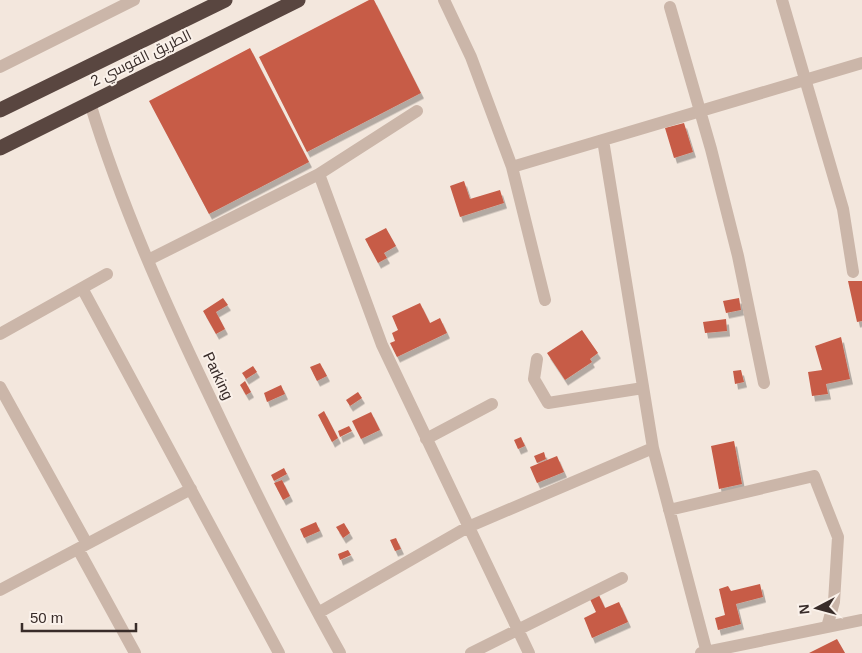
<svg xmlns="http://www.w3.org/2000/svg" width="862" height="653" font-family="Helvetica,Cairo,sans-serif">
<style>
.building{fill:#c75c47;filter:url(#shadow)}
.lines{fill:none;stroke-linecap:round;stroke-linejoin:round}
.minor{stroke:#cbb6a9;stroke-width:12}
.highway{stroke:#594640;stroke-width:15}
.labels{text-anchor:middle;stroke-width:4;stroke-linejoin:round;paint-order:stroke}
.street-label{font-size:15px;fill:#382c29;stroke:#faf1ea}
</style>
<defs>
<filter id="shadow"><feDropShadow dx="3" dy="5.5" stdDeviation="0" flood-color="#0004"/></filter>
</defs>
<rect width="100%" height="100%" fill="#f3e7dd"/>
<path class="building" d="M369,0H374L421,93L307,152L259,57Z
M250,48L309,162L209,214L149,101Z
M684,123L693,152L674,158L665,128Z
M464,181L470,199L500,190L504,203L460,217L450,186Z
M386,228L396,246L384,253L387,258L378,263L365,239Z
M848,281H862V321L857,322Z
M223,298L228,305L216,312L225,329L216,334L203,311Z
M739,298L741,310L726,313L723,301Z
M420,303L430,323L440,318L447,333L397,357L390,343L395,341L392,333L398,330L392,316Z
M726,319L727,331L705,333L703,322Z
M582,330L598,353L590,359L592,362L565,380L547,353Z
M841,337L850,379L826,384L828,394L812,396L808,372L822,370L815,346Z
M320,363L327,376L317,381L310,367Z
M253,366L257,372L246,379L242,373Z
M741,370L744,382L735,384L733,371Z
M245,381L251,392L246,395L240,385Z
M281,385L285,394L267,402L264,393Z
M358,392L362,398L350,406L346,400Z
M324,411L338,438L332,442L318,415Z
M371,412L380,430L361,439L352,421Z
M349,426L352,431L340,437L338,431Z
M521,437L525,446L518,449L514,440Z
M734,441L742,484L719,489L711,446Z
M544,452L546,459L537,463L534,456Z
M557,456L564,472L537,483L530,467Z
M284,468L287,474L274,481L271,475Z
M282,480L290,496L283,500L274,483Z
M316,522L320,531L304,538L300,529Z
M344,523L350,533L343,538L336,527Z
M396,538L401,549L395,551L390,540Z
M348,550L351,555L340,560L338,554Z
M760,584L763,597L736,604L741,624L718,630L715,618L725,615L719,589L728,586L731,591Z
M598,593L605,608L619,602L628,622L592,638L584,618L596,612L589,597Z
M837,639L845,653H809Z"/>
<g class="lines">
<path class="minor" d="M444,0L471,57L512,167L545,300
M782,0L843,209L853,272
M670,7L711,149L738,256L764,383
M0,67L134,0
M90,103C121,205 164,301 210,397C251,484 293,569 340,653
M603,140L653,448L707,653
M512,167L862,63
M319,174L382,345L529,653
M148,260L319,174L417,111
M82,288L279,653
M0,334L107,274
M537,359L534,379L548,403L643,388
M0,387L87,544
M426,439L492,404
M669,510L814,476L838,537L834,602L827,627
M78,549L135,653
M0,590L191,489
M318,613L468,527L653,448
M471,653L622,578
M701,653L862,620"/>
<path class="highway" d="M0,110L225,0
M0,148L298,0"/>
</g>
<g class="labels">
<g class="street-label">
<text transform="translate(141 58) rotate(-26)" y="5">الطريق القوسي 2</text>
<text transform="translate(218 376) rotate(65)" y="5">Parking</text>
</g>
</g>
<g transform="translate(817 608) rotate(264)" stroke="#faf1ea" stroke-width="4" paint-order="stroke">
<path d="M0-4L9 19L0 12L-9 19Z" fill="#382c29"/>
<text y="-8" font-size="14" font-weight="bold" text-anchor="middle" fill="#382c29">N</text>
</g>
<path d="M22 623v8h114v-8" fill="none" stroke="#382c29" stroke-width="2.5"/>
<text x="30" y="623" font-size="15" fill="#382c29" stroke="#faf1ea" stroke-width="4" paint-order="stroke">50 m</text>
</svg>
